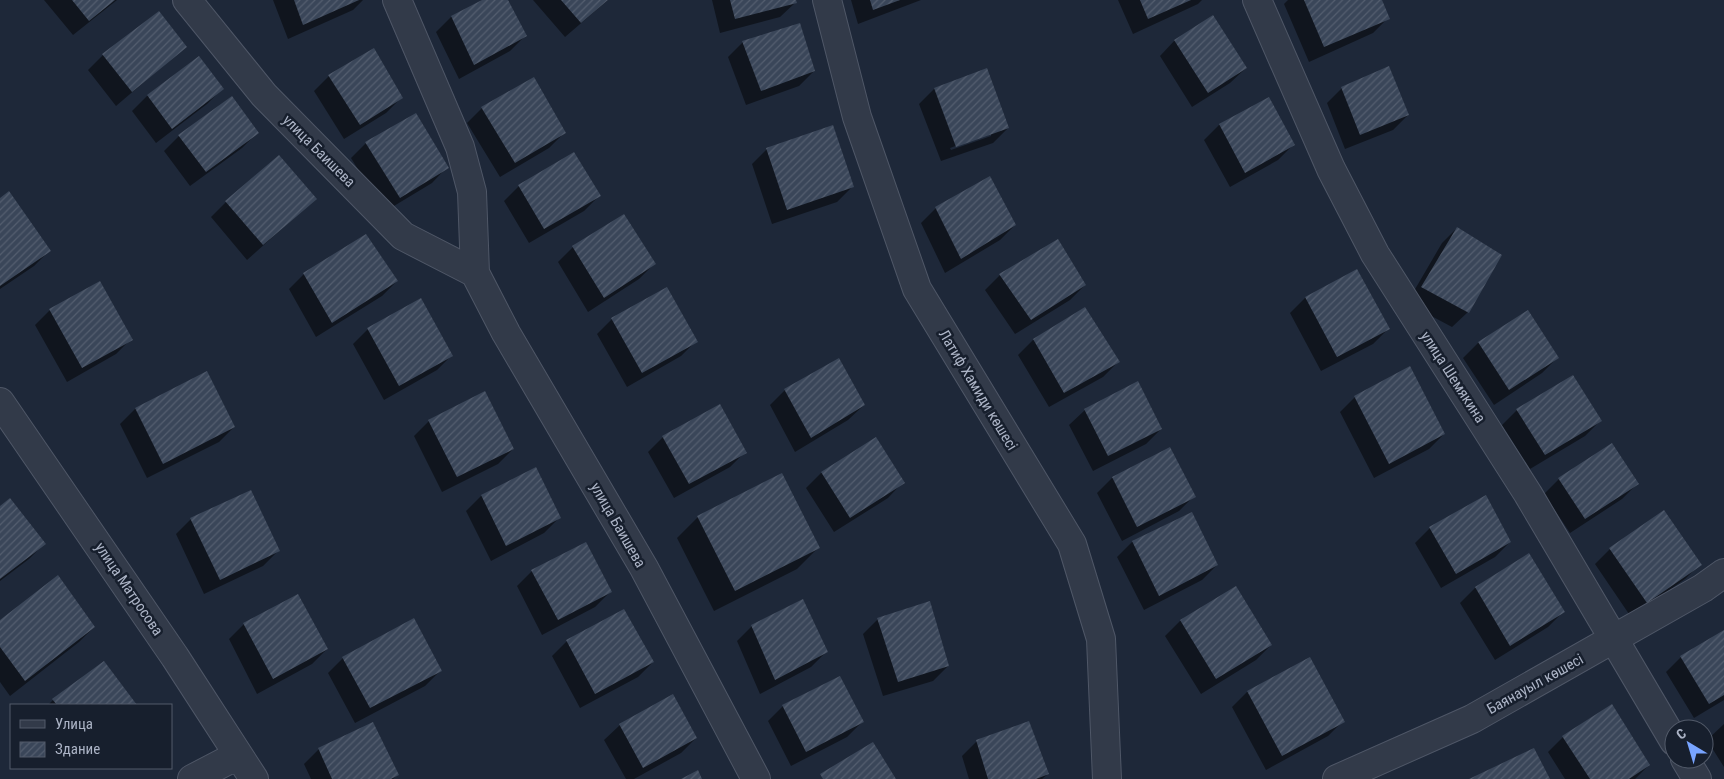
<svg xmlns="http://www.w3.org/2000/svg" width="1724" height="779" font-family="'Roboto Condensed',sans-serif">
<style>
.shadow{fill:#0007;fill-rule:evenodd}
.building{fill:url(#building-hatch)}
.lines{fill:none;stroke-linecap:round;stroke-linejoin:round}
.minor-casing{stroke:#4f5767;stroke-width:30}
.minor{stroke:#323a49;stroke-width:28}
.labels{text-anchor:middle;stroke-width:5;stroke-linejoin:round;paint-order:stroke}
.street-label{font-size:15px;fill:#acb4c6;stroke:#171f2d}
</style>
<defs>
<pattern id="building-hatch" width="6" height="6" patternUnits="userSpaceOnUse" patternTransform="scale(1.25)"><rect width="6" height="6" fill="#3a4659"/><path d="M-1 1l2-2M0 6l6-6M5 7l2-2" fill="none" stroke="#545e6f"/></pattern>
</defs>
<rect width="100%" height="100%" fill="#1e2839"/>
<path class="shadow" d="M44,0H117L73,35Z
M273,0H363L353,10L288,39Z
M485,0H507L525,36L510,51L459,79L436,32L451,17Z
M533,0H608L565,37Z
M712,0H795L796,2L780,17L720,33Z
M851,0H921L858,24Z
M1118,0H1202L1198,4L1133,34Z
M1288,0H1381L1388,18L1373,33L1309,62L1284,4Z
M1175,40L1246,68L1230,83L1192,107L1160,56Z
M743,42L814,71L799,86L746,105L728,57Z
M185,47L116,106L88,70L103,55Z
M374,50L401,98L386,113L344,139L314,91L329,76Z
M199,58L222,89L207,104L156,143L132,111L147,96Z
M987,70L1008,128L993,143L941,161L919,104L934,89ZM991,133V136L951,150L950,148Z
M1342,88L1408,115L1393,130L1345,149L1327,103Z
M1268,99L1293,145L1278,160L1230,187L1204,140L1219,125Z
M482,108L564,133L549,148L500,177L467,123Z
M257,133L242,148L190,186L164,151L179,136Z
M366,143L447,167L432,183L384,212L351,158Z
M767,149L852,187L837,202L772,224L752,164Z
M519,186L599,196L584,211L529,243L504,201Z
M315,199L247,260L211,217L226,202Z
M0,200L49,251L34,266L0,289Z
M936,208L1015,225L1000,240L945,273L921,223Z
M623,216L654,264L639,279L588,312L558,262L573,247Z
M1457,228L1468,312L1452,327L1407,303L1442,243Z
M366,235L397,281L382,296L316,337L289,289L304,274Z
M1357,270L1388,329L1373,344L1321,371L1290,313L1305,298Z
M1000,275L1085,285L1070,300L1015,334L985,290Z
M50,310L131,339L116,354L67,382L35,325Z
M1527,312L1557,358L1542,373L1494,405L1463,358L1478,343Z
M612,319L696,341L681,356L627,387L597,334Z
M368,329L452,355L437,370L384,400L353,344Z
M1033,340L1118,362L1103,377L1049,407L1018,355Z
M839,359L864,405L848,420L795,452L770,405L785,390Z
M207,373L234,427L219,442L147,478L120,424L135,409Z
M1573,377L1600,421L1585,436L1530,469L1502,425L1517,410Z
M1355,397L1444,434L1429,449L1374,478L1340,412Z
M1085,410L1161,429L1146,444L1093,471L1069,425Z
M429,421L513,449L498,464L442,492L414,436Z
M663,437L745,452L730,467L674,498L648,452Z
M876,439L903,482L888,498L834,532L806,488L821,473Z
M1170,449L1194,496L1179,511L1122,541L1097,493L1112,478Z
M535,469L559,518L544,533L491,561L466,511L481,496Z
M1559,479L1637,484L1622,499L1570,533L1544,494Z
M0,507L44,544L29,559L0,581Z
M1191,513L1217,565L1202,580L1144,610L1117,557L1132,542Z
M698,517L818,548L797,569L714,611L677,538Z
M191,519L278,551L263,566L204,594L176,534Z
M1430,528L1510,542L1495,557L1441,588L1415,543Z
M1610,549L1700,564L1685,579L1631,617L1595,564Z
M1529,555L1563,612L1548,627L1495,660L1460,603L1475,588Z
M532,571L610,592L595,607L542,635L517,586Z
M1236,588L1271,645L1256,660L1201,694L1165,636L1180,621Z
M298,595L327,649L312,664L257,694L229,639L244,624Z
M878,619L948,666L933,681L883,696L863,634Z
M0,621L94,627L79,642L10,696L0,682Z
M752,626L826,652L811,667L760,694L737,641Z
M1724,632V700L1694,718L1666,672L1681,657Z
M567,641L653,662L638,677L580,708L552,656Z
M343,658L440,671L425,686L355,723L328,673Z
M1309,659L1343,721L1328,736L1266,770L1232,707L1247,692Z
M104,663L135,705H48L53,700Z
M783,706L862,722L847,737L791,766L768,721Z
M372,724L397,775L393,779H311L304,764L319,749Z
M1724,724V767L1707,740Z
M620,725L696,738L681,753L634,779H626L604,740Z
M1563,737L1649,765L1635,779H1565L1548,752Z
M977,741L1048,774L1042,779H969L962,756Z"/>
<path class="building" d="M72,0H115L89,21Z
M294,0H359L303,25Z
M482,0H508L527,36L474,65L451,16Z
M561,0H608L581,23Z
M730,0H796L797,3L735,19Z
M870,0H900L873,10Z
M1140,0H1191L1148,19Z
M1304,0H1382L1390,19L1324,47Z
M159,11L187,47L132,92L102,54Z
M1213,15L1247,68L1208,93L1174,40Z
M800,23L815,71L761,91L742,41Z
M374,48L403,98L360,125L328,75Z
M199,56L224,89L172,129L147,95Z
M1389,66L1409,115L1360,135L1341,87Z
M987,68L1009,128L956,147L934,88Z
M534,77L566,133L515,163L481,107Z
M232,96L259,133L206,172L178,135Z
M1269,97L1295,145L1245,173L1219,124Z
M416,113L449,168L400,198L365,142Z
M833,125L854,187L787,210L766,148Z
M574,152L601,196L544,229L518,185Z
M279,155L317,199L263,245L225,201Z
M990,176L1016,225L961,259L935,207Z
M9,191L51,251L0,286V198Z
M624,214L656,264L604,298L572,246Z
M1457,227L1502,255L1469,313L1421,287Z
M366,234L398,281L332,323L303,273Z
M1058,239L1086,285L1031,320L999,274Z
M1357,269L1390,329L1337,357L1305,297Z
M100,281L133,340L82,368L49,309Z
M667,287L698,342L642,373L611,318Z
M421,298L453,356L399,386L367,328Z
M1085,307L1120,362L1064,393L1033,339Z
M1528,310L1559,358L1509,390L1478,342Z
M839,358L865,405L811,438L784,389Z
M1410,366L1445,434L1389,464L1354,396Z
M207,371L235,427L163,464L135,408Z
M1573,375L1602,421L1545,455L1516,409Z
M1138,381L1162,429L1108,456L1084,409Z
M485,391L514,449L457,477L428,420Z
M720,404L747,453L689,484L662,436Z
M876,437L905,483L850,518L821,472Z
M1612,443L1639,484L1585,519L1558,478Z
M1170,447L1196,497L1137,527L1112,477Z
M536,467L561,518L506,546L481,495Z
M782,473L820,548L735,591L697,516Z
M251,490L280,551L220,580L190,518Z
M1486,495L1511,542L1456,574L1429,527Z
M10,498L46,544L0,579V506Z
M1664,510L1702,565L1647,603L1609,548Z
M1192,512L1218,565L1159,596L1132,541Z
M586,542L612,592L558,620L531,570Z
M1529,553L1565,612L1510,646L1475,587Z
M58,575L95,627L25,681L0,647V620Z
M1236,586L1272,645L1216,679L1180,620Z
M298,594L328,649L273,679L243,623Z
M803,599L828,652L775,680L751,625Z
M930,601L949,666L898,682L877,618Z
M624,609L654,662L595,694L566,640Z
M414,618L442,671L370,708L342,657Z
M1724,630V695L1709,704L1680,656Z
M1310,657L1345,722L1282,756L1247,691Z
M104,661L137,705H57L52,699Z
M840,676L864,722L806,752L782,705Z
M673,694L697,738L643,768L619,724Z
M1612,704L1650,765L1629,779H1590L1562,736Z
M1029,721L1049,774L1036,779H988L976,740Z
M373,722L399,775L391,779H332L318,748Z
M873,742L896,779H823L820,774Z
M1534,748L1550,779H1469Z
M698,770L702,779H681Z"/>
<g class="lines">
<g class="minor-casing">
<path id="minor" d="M187,0L264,95L403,236L475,273
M397,0L460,147L472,192L475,273L506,333L644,568L756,779
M827,0L857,117L917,289L1072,544L1101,639L1107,779
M1257,0L1331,169L1375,254L1528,494L1674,741
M0,402L175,657L254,779
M1685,759L1697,779
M192,779L238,755
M1337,779L1472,719L1703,588L1724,573"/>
</g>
<use href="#minor" class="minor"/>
</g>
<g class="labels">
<g class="street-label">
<text transform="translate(319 151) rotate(45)" y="5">улица Баишева</text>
<text transform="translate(1453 377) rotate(57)" y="5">улица Шемякина</text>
<text transform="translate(978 390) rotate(59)" y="5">Латиф Хамиди көшесі</text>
<text transform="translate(618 525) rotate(60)" y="5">улица Баишева</text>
<text transform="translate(129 589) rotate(56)" y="5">улица Матросова</text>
<text transform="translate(1535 684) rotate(-29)" y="5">Баянауыл көшесі</text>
</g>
</g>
<rect x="10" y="704" width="162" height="65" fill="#171f2d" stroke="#535b6a"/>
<rect x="20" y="720" width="25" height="8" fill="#323a49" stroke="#535b6a"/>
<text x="55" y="729" font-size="15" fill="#acb4c6">Улица</text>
<rect x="20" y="742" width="25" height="15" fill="url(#building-hatch)" stroke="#535b6a"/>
<text x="55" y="754" font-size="15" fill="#acb4c6">Здание</text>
<g transform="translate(1689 744) rotate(322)"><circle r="24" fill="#171f2d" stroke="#535b6a"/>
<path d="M0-4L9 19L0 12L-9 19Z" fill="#78a4ff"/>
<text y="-8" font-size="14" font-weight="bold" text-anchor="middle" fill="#acb4c6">С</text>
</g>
</svg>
